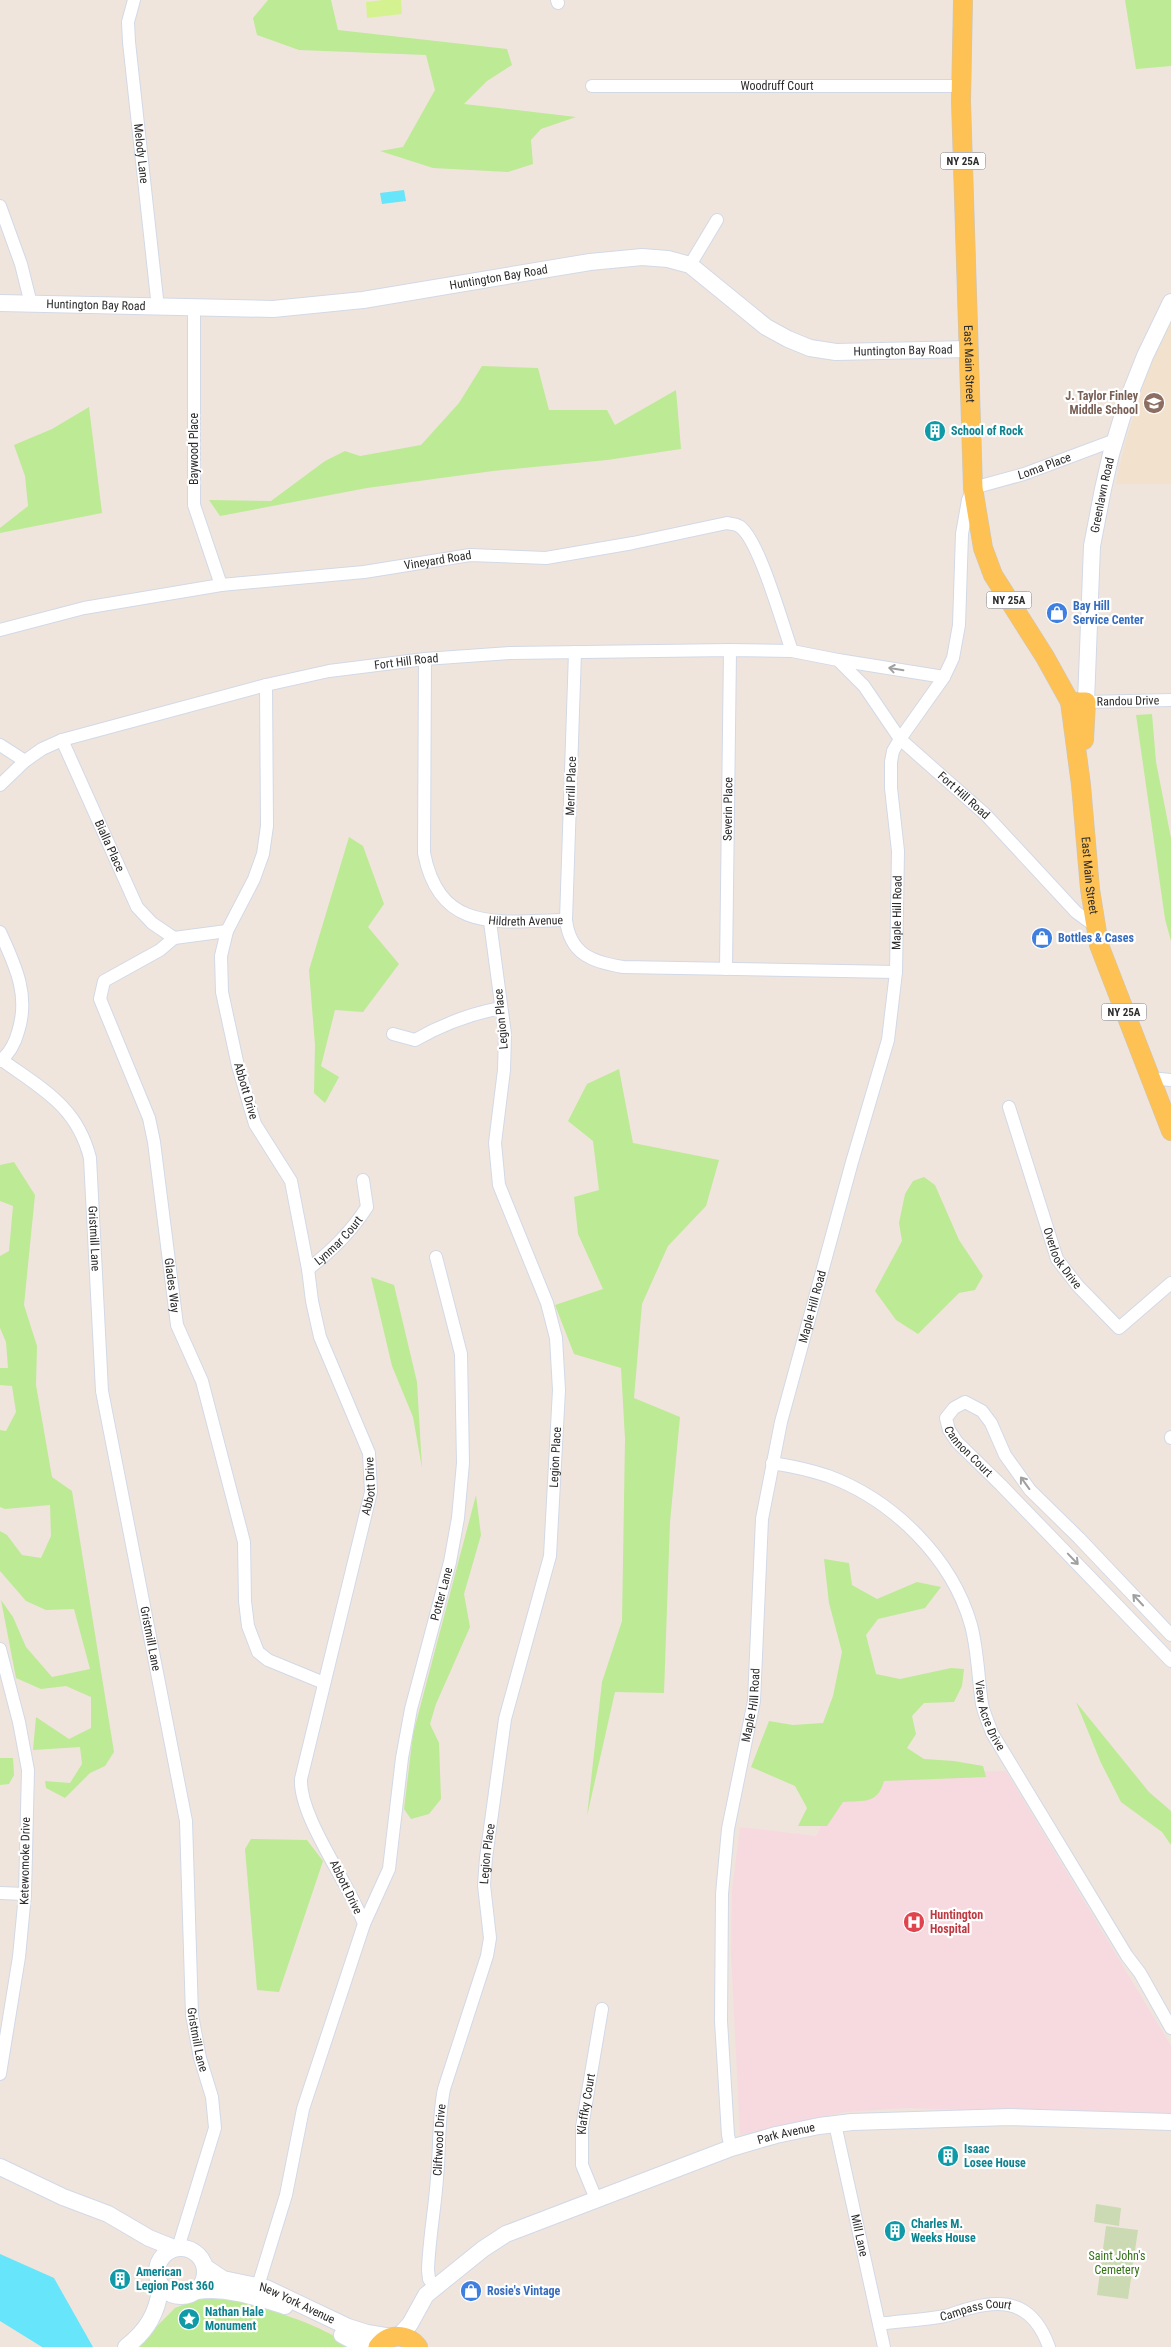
<svg xmlns="http://www.w3.org/2000/svg" width="1171" height="2347" font-family="'Roboto Condensed',sans-serif">
<style>
.education{fill:#f2e1cc}
.medical{fill:#f6dadf}
.green{fill:#bdea95}
.cemetery{fill:#cbdab3}
.pitch{fill:#d5f290}
.water{fill:#67e5fa}
.lines{fill:none;stroke-linecap:round;stroke-linejoin:round}
.street-casing{stroke:#d2d9e6;stroke-width:14}
.secondary-casing{stroke:#d2d9e6;stroke-width:18}
.primary-casing{stroke:#c8c8c8;stroke-width:20}
.street{stroke:#fff;stroke-width:12}
.secondary{stroke:#fff;stroke-width:16}
.primary{stroke:#fec154;stroke-width:19}
.oneway{stroke:#a0a0a0}
.labels{text-anchor:middle;stroke-width:4.5;stroke-linejoin:round;paint-order:stroke}
.shield{fill:#fff;stroke:#6b6b6b;stroke-width:1}
.shield-label{font-size:11px;font-weight:bold;fill:#2c2c2c}
.street-label{font-size:12px;fill:#2c2c2c;stroke:#fff}
.education-label{font-size:12px;font-weight:bold;fill:#785e54;stroke:#fff;text-anchor:end}
.culture-label{font-size:12px;font-weight:bold;fill:#0d838f;stroke:#fff;text-anchor:start}
.shop-label{font-size:12px;font-weight:bold;fill:#366cbe;stroke:#fff;text-anchor:start}
.health-label{font-size:12px;font-weight:bold;fill:#be3a42;stroke:#fff;text-anchor:start}
.park-label{font-size:12px;fill:#337214;stroke:#fff}
</style>
<rect width="100%" height="100%" fill="#efe5dd"/>
<path class="education" d="M1171,318V484H1116L1125,444L1150,363Z"/>
<path class="medical" d="M1006,1771L1171,2046V2117L907,2108L845,2112L740,2135L731,1954L732,1890L740,1827L816,1836L833,1802L879,1772Z"/>
<path class="green" d="M268,0H331L338,30L507,49L512,65L487,81L464,104L576,117L541,129L531,140L533,164L508,172L433,168L380,151L403,147L435,90L426,55L299,50L257,35L253,18Z
M1125,0H1171V66L1136,69Z
M482,366L538,368L549,410H607L615,425L676,390L681,449L607,460L493,471L367,488L220,516L209,500L271,501L325,461L345,451L360,456L421,445L459,403Z
M89,407L102,513L0,533V528L28,506L25,476L14,445L52,429Z
M1152,714L1156,762L1171,838V941L1165,919L1136,715Z
M349,837L363,846L384,904L368,927L399,964L363,1012L335,1010L321,1066L339,1077L325,1103L314,1093L315,1045L309,970Z
M619,1069L633,1143L719,1160L706,1206L668,1246L642,1304L634,1398L680,1417L670,1522L664,1693L615,1692L587,1816L602,1682L622,1621L625,1439L621,1368L574,1354L555,1305L603,1289L578,1234L574,1197L599,1190L593,1141L568,1121L587,1084Z
M14,1162L35,1195L24,1305L37,1346L36,1385L52,1477L72,1491L114,1752L105,1766L90,1773L65,1798L46,1788L45,1781L70,1783L82,1764L80,1747L33,1750L36,1717L69,1739L91,1728V1697L66,1686L41,1689L16,1678L1,1600L13,1617L26,1647L52,1677L90,1669L74,1609L46,1610L26,1601L0,1571V1531L7,1535L22,1555L41,1558L51,1536L50,1505L5,1509L0,1507V1430L6,1431L16,1412L12,1386L0,1385V1368H8L6,1342L0,1328V1256L9,1251L13,1206L0,1201V1165Z
M924,1177L935,1185L959,1240L983,1276L975,1290L959,1293L918,1334L896,1320L875,1291L902,1241L899,1223L905,1194L913,1181Z
M371,1277L394,1285L417,1382L422,1468L413,1417L392,1366Z
M476,1495L481,1535L464,1594L470,1627L436,1704L430,1724L439,1743L441,1799L429,1814L411,1819L404,1809L413,1734Z
M824,1559L849,1563L852,1585L877,1599L917,1582L941,1587L925,1608L878,1619L866,1635L876,1674L900,1679L951,1668L964,1669L962,1686L954,1702L924,1703L912,1716L916,1734L907,1748L924,1759L954,1761L983,1766L986,1777L884,1781C877,1805 864,1800 843,1802L827,1826H798L807,1808L795,1786L751,1767L769,1721L793,1725L823,1723L833,1696L842,1652L829,1603Z
M1076,1702L1149,1792L1171,1811V1845L1162,1832L1121,1802L1101,1763Z
M0,1758H13L14,1775L9,1784L0,1785Z
M251,1839L307,1840L323,1861L279,1992L257,1990L245,1849Z
M212,2294C255,2306 315,2320 351,2347H136L175,2308Z"/>
<path class="cemetery" d="M1096,2204L1121,2208L1119,2226L1094,2222Z
M1106,2226L1138,2230L1128,2299L1097,2295Z"/>
<path class="pitch" d="M383,0H401L402,14L367,18L366,2Z"/>
<path class="water" d="M404,190L406,201L382,204L380,193Z
M0,2254L54,2278L93,2347H42L0,2321Z"/>
<g class="lines">
<g class="street-casing">
<g id="street">
<path id="s1" d="M134,0L128,22L129,42L158,308"/>
<path d="M557,0L558,3"/>
<path id="s2" d="M592,86H961"/>
<path d="M0,206L21,264L31,304"/>
<path d="M690,265L717,220"/>
<path d="M194,309V505L221,585"/>
<path id="s3" d="M0,630L84,608L221,585L364,572L470,555L546,558L633,543L727,523C730,524 736,524 739,526C759,538 783,627 792,651"/>
<path d="M575,652L566,920C570,954 592,962 623,967L896,972"/>
<path id="s4" d="M425,659L424,853C440,935 501,921 566,920"/>
<path d="M838,660L944,677"/>
<path id="s5" d="M1086,702L1171,700"/>
<path id="s6" d="M62,740L137,907L152,923L174,938"/>
<path d="M0,745L25,761"/>
<path id="s7" d="M0,785L25,761L42,749L62,740L266,685L329,671L425,659L510,653L730,650L792,651L838,660L864,686L900,739L986,815L1076,912L1095,926"/>
<path id="s8" d="M227,931L174,938L160,950L104,981L100,999L149,1118L154,1142L177,1325L202,1381L244,1542L245,1601L248,1626L258,1652L268,1660L324,1683"/>
<path d="M0,932C15,965 30,995 18,1032C15,1043 9,1054 0,1061"/>
<path id="s9" d="M726,969L730,650"/>
<path d="M393,1034L415,1040C443,1024 469,1014 501,1008"/>
<path id="s10" d="M2,1060C42,1089 77,1106 90,1158L102,1391L186,1821L192,2015L200,2058L212,2097L215,2128L178,2248"/>
<path d="M1150,1078L1171,1080"/>
<path id="s11" d="M1009,1107L1057,1259L1078,1286L1119,1328L1171,1283"/>
<path id="s12" d="M308,1269C332,1251 351,1232 367,1207L363,1180"/>
<path d="M1171,1438V1437"/>
<path id="s13" d="M772,1463C791,1466 810,1470 828,1476C893,1500 952,1558 971,1625C978,1651 978,1678 982,1704C984,1714 989,1724 992,1733L1127,1956L1140,1973L1171,2028"/>
<path id="s14" d="M1171,1635L1079,1538L1030,1490L1005,1455L991,1423L982,1411L965,1402L954,1408L946,1418L949,1430L957,1442L1001,1485L1171,1661"/>
<path d="M0,1649L19,1722L28,1770L25,1894L19,1957L0,2074"/>
<path d="M0,1893L25,1894"/>
<path id="s15" d="M364,1924L389,1869L402,1758L411,1709L450,1562L458,1518L463,1463L461,1354L436,1257"/>
<path id="s16" d="M835,2124L884,2347"/>
<path id="s17" d="M731,2148L728,2135L721,2021L722,1894L728,1829L754,1701L762,1519L781,1422L852,1162L888,1040L896,972L898,851L891,788V762L893,751L900,739L944,677L953,658L959,625L962,534L968,500L973,488L1024,474L1115,440"/>
<path id="s18" d="M596,2199L582,2165V2127L602,2009"/>
<path id="s19" d="M258,2286L286,2195L303,2109L364,1924C349,1883 299,1817 301,1779L371,1492L369,1453L320,1337L312,1301L308,1269L291,1181L255,1124L238,1066L222,992L221,956L227,931L254,879L263,854L267,826L266,685"/>
<path id="s20" d="M436,2288L429,2279L428,2270C429,2239 435,2208 437,2178C440,2148 438,2118 444,2089L487,1956L490,1938L484,1885L486,1858L505,1719L550,1556L559,1390L556,1338L547,1303L499,1185L495,1143L504,1070L505,1034L490,922"/>
<path id="s21" d="M879,2324C901,2321 923,2320 945,2316C954,2314 962,2310 971,2308C1011,2297 1035,2308 1049,2347"/>
</g>
</g>
<g class="secondary-casing">
<g id="secondary">
<path id="s22" d="M0,303L273,309L363,300L590,262L642,257L668,259L690,265L766,327L788,339L810,348L836,352L969,349"/>
<path id="s23" d="M1086,702L1092,546L1103,489L1111,454L1126,404L1145,356L1171,302"/>
<path d="M0,2167L63,2197L108,2214L149,2238L174,2248"/>
<circle cx="181" cy="2272" r="24"/>
<path id="s24" d="M205,2267L223,2279L266,2288L348,2327L367,2333L391,2337"/>
<path d="M197,2291C227,2287 256,2297 285,2306"/>
<path d="M342,2335L365,2347"/>
<path id="s25" d="M399,2336L410,2324L426,2295L483,2249L506,2234L731,2148L776,2135L819,2126L852,2122L1010,2117L1171,2122"/>
<path d="M126,2347C148,2330 157,2313 161,2286"/>
</g>
</g>
<g class="primary-casing">
<g id="primary">
<path id="s26" d="M963,0L961,101L973,488L983,548L993,575L1045,657L1070,702L1081,785L1090,889L1099,945L1171,1131"/>
<path d="M1070,702H1086L1084,740"/>
<path d="M378,2347C389,2333 407,2333 418,2347"/>
</g>
</g>
<use href="#street" class="street"/>
<use href="#secondary" class="secondary"/>
<use href="#primary" class="primary"/>
</g>
<defs><path id="oneway-shaft" d="M-6 0H5M1.5-3L5.5 0L1.5 3" fill="none" stroke-width="1.6" stroke-linecap="round" stroke-linejoin="round" transform="scale(1.25)"/></defs>
<g class="oneway">
<use href="#oneway-shaft" transform="translate(896 669) rotate(-171)"/>
<use href="#oneway-shaft" transform="translate(1025 1483) rotate(-126)"/>
<use href="#oneway-shaft" transform="translate(1073 1559) rotate(46)"/>
<use href="#oneway-shaft" transform="translate(1138 1600) rotate(-133)"/>
</g>
<defs>
<g id="school-disc" transform="scale(1.125)"><circle r="9.5" fill="#8d6e63" stroke="#fff"/><path d="M0-5L7-2L0 1L-7-2ZM-4 1L0 2.5L4 1V4Q0 6-4 4Z" fill="#fff"/></g>
<g id="building-disc" transform="scale(1.125)"><circle r="9.5" fill="#0f9aa8" stroke="#fff"/><path d="M-4-6H4V6H1V3H-1V6H-4ZM-2.5-4.3h1.7v1.8h-1.7ZM.8-4.3h1.7v1.8H.8ZM-2.5-1h1.7V.8h-1.7ZM.8-1h1.7V.8H.8Z" fill="#fff"/></g>
<g id="shop-disc" transform="scale(1.125)"><circle r="9.5" fill="#3f7fe0" stroke="#fff"/><path d="M-5-2.5h2.3a2.7 3.5 0 0 1 5.4 0H5L5.5 6h-11ZM-1.5-2.5h3a1.5 2.3 0 0 0-3 0Z" fill="#fff"/></g>
<g id="hospital-disc" transform="scale(1.125)"><circle r="9.5" fill="#e0444e" stroke="#fff"/><path d="M-5-5h3v3.5h4V-5h3V5h-3V1.5h-4V5h-3Z" fill="#fff"/></g>
<g id="sight-disc" transform="scale(1.125)"><circle r="9.5" fill="#0f9aa8" stroke="#fff"/><path d="M0-6L1.8-2.2L6-1.7L2.9 1.2L3.7 5.4L0 3.3L-3.7 5.4L-2.9 1.2L-6-1.7L-1.8-2.2Z" fill="#fff"/></g>
</defs>
<g fill-rule="evenodd">
<use href="#school-disc" x="1154" y="403"/>
<use href="#building-disc" x="935" y="431"/>
<use href="#shop-disc" x="1057" y="613"/>
<use href="#shop-disc" x="1042" y="938"/>
<use href="#hospital-disc" x="914" y="1922"/>
<use href="#building-disc" x="948" y="2156"/>
<use href="#building-disc" x="895" y="2231"/>
<use href="#building-disc" x="120" y="2279"/>
<use href="#shop-disc" x="471" y="2291"/>
<use href="#sight-disc" x="189" y="2319"/>
</g>
<g class="labels">
<g class="shield">
<rect x="940.5" y="152.5" width="45" height="17" rx="4"/>
<rect x="986.5" y="591.5" width="45" height="17" rx="4"/>
<rect x="1101.5" y="1003.5" width="45" height="17" rx="4"/>
</g>
<g class="shield-label">
<text x="963" y="165">NY 25A</text>
<text x="1009" y="604">NY 25A</text>
<text x="1124" y="1016">NY 25A</text>
</g>
<g class="street-label">
<text dy="4" stroke="none"><textPath href="#s2" startOffset="185">Woodruff Court</textPath></text>
<text dy="4" stroke="none"><textPath href="#s1" startOffset="155">Melody Lane</textPath></text>
<text dy="4" stroke="none"><textPath href="#s22" startOffset="501">Huntington Bay Road</textPath></text>
<text dy="4" stroke="none"><textPath href="#s22" startOffset="96">Huntington Bay Road</textPath></text>
<text dy="4" stroke="none"><textPath href="#s22" startOffset="935">Huntington Bay Road</textPath></text>
<text dy="4" stroke="none"><textPath href="#s26" startOffset="364">East Main Street</textPath></text>
<text transform="translate(194 449) rotate(-90)" y="4">Baywood Place</text>
<text dy="4" stroke="none"><textPath href="#s17" startOffset="1776">Loma Place</textPath></text>
<text dy="4" stroke="none"><textPath href="#s23" startOffset="208">Greenlawn Road</textPath></text>
<text dy="4" stroke="none"><textPath href="#s3" startOffset="444">Vineyard Road</textPath></text>
<text dy="4" stroke="none"><textPath href="#s7" startOffset="431">Fort Hill Road</textPath></text>
<text dy="4" stroke="none"><textPath href="#s5" startOffset="42">Randou Drive</textPath></text>
<text transform="translate(571 786) rotate(-88)" y="4">Merrill Place</text>
<text dy="4" stroke="none"><textPath href="#s7" startOffset="1050">Fort Hill Road</textPath></text>
<text dy="4" stroke="none"><textPath href="#s9" startOffset="160">Severin Place</textPath></text>
<text dy="4" stroke="none"><textPath href="#s6" startOffset="116">Bialla Place</textPath></text>
<text dy="4" stroke="none"><textPath href="#s26" startOffset="901">East Main Street</textPath></text>
<text dy="4" stroke="none"><textPath href="#s17" startOffset="1256">Maple Hill Road</textPath></text>
<text dy="4" stroke="none"><textPath href="#s4" startOffset="332">Hildreth Avenue</textPath></text>
<text transform="translate(501 1019) rotate(-95)" y="4">Legion Place</text>
<text transform="translate(246 1091) rotate(74)" y="4">Abbott Drive</text>
<text dy="4" stroke="none"><textPath href="#s10" startOffset="216">Gristmill Lane</textPath></text>
<text dy="4" stroke="none"><textPath href="#s12" startOffset="42">Lynmar Court</textPath></text>
<text dy="4" stroke="none"><textPath href="#s11" startOffset="161">Overlook Drive</textPath></text>
<text dy="4" stroke="none"><textPath href="#s8" startOffset="452">Glades Way</textPath></text>
<text dy="4" stroke="none"><textPath href="#s17" startOffset="851">Maple Hill Road</textPath></text>
<text dy="4" stroke="none"><textPath href="#s14" startOffset="381">Cannon Court</textPath></text>
<text dy="4" stroke="none"><textPath href="#s20" startOffset="849">Legion Place</textPath></text>
<text dy="4" stroke="none"><textPath href="#s19" startOffset="838">Abbott Drive</textPath></text>
<text dy="4" stroke="none"><textPath href="#s15" startOffset="341">Potter Lane</textPath></text>
<text dy="4" stroke="none"><textPath href="#s10" startOffset="621">Gristmill Lane</textPath></text>
<text dy="4" stroke="none"><textPath href="#s17" startOffset="446">Maple Hill Road</textPath></text>
<text dy="4" stroke="none"><textPath href="#s13" startOffset="364">View Acre Drive</textPath></text>
<text dy="4" stroke="none"><textPath href="#s20" startOffset="445">Legion Place</textPath></text>
<text transform="translate(25 1861) rotate(-89)" y="4">Ketewomoke Drive</text>
<text transform="translate(346 1887) rotate(64)" y="4">Abbott Drive</text>
<text dy="4" stroke="none"><textPath href="#s10" startOffset="1026">Gristmill Lane</textPath></text>
<text dy="4" stroke="none"><textPath href="#s18" startOffset="98">Klaffky Court</textPath></text>
<text dy="4" stroke="none"><textPath href="#s25" startOffset="448">Park Avenue</textPath></text>
<text dy="4" stroke="none"><textPath href="#s20" startOffset="151">Cliftwood Drive</textPath></text>
<text dy="4" stroke="none"><textPath href="#s16" startOffset="114">Mill Lane</textPath></text>
<text dy="4" stroke="none"><textPath href="#s24" startOffset="100">New York Avenue</textPath></text>
<text dy="4" stroke="none"><textPath href="#s21" startOffset="98">Campass Court</textPath></text>
</g>
<g class="education-label">
<text x="1138" y="400">J. Taylor Finley<tspan x="1138" dy="14">Middle School</tspan></text>
</g>
<g class="culture-label">
<text x="951" y="435">School of Rock</text>
<text x="964" y="2153">Isaac<tspan x="964" dy="14">Losee House</tspan></text>
<text x="911" y="2228">Charles M.<tspan x="911" dy="14">Weeks House</tspan></text>
<text x="136" y="2276">American<tspan x="136" dy="14">Legion Post 360</tspan></text>
<text x="205" y="2316">Nathan Hale<tspan x="205" dy="14">Monument</tspan></text>
</g>
<g class="shop-label">
<text x="1073" y="610">Bay Hill<tspan x="1073" dy="14">Service Center</tspan></text>
<text x="1058" y="942">Bottles &amp; Cases</text>
<text x="487" y="2295">Rosie's Vintage</text>
</g>
<g class="health-label">
<text x="930" y="1919">Huntington<tspan x="930" dy="14">Hospital</tspan></text>
</g>
<g class="park-label">
<text x="1117" y="2260">Saint John's<tspan x="1117" dy="14">Cemetery</tspan></text>
</g>
</g>
</svg>
